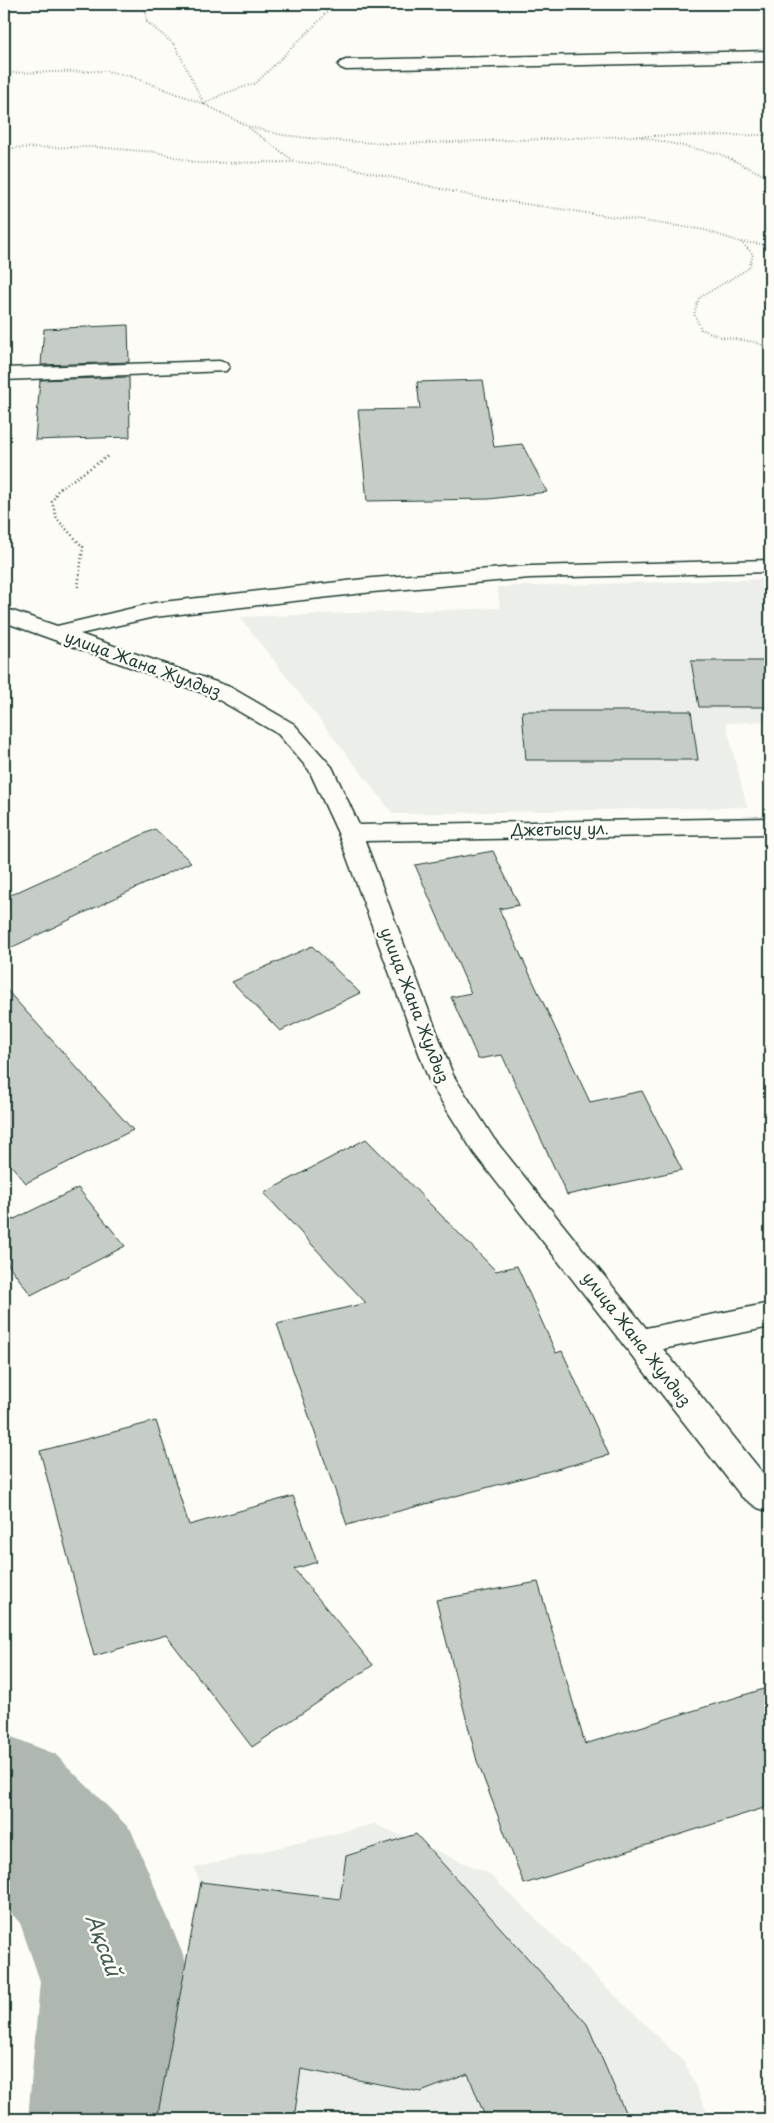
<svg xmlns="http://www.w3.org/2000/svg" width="774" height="2123" font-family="'Playpen Sans',sans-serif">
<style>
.built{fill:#eceee9}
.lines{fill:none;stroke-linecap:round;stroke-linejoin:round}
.river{fill:#aeb8b1;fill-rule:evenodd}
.building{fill:#c6cdc7;stroke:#1f3d34}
.minor-casing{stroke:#1f3d34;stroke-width:3}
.path-far1{stroke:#1f3d34;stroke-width:2;stroke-dasharray:0.5 2.5;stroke-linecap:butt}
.path{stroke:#1f3d34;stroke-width:2.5;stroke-dasharray:1 3;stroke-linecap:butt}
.minor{fill:#fdfcf7;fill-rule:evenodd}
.labels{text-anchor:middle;stroke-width:5;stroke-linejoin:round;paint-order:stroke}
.street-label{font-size:16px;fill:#1f3d34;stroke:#fdfcf7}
.near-water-label{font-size:21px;font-style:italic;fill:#435c53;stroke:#fdfcf7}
</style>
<rect width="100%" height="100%" fill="#fdfcf7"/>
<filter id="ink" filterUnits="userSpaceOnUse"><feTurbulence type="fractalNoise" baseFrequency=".02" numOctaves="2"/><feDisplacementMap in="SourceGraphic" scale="10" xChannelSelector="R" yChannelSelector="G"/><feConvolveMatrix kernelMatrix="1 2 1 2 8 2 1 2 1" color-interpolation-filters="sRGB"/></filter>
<g filter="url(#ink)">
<path class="built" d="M770,579V721L726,723L747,807L393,814L240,617L500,608L497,587Z
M374,1824L488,1873L685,2063L710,2119H223L235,2001L195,1868Z"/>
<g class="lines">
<path class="river" d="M4,1734L55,1754L131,1830L194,1981L188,2119H28L40,1981L20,1923L4,1905Z"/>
</g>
<path class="building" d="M128,325L129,362L41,365L44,329Z
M129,377L130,437L35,440L40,380Z
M483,380L494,447L522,444L547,492L489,499L367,501L358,410L420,409L417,382Z
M691,661H770V707H699Z
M522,711H691L698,760H526Z
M155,829L191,862L4,951V898Z
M493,851L519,905L499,909L590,1102L642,1091L682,1170L567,1195L502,1055L478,1059L451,997L471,993L415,865Z
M312,946L360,993L280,1031L232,982Z
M4,987L133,1130L26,1183L4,1157Z
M366,1139L496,1271L517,1266L556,1353L562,1351L609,1455L347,1525L277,1324L366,1303L264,1193Z
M78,1188L125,1246L31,1295L4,1259V1224Z
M156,1421L189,1525L293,1496L317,1562L294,1569L373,1665L252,1747L166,1635L94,1656L40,1451Z
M538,1582L585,1744L770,1687V1806L524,1884L477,1761L436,1600Z
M416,1834L587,2024L628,2119H486L468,2074L421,2092L301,2069L294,2119H157L201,1882L340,1899L346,1856Z"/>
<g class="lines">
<g class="minor-casing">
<path id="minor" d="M770,51V61L346,70L341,68L338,65L341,62L346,60Z
M219,361L226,363L229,367L226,371L4,380V368Z
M770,560V572L530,578L373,592L154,617L80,634L230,687L294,724L332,767L359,825L770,818V834L365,841L453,1075L494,1139L646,1328L770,1303V1327L663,1349L766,1477L770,1480V1512L758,1508L742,1497L474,1153L430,1083L338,833L309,770L278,734L214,697L4,622V608L57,626L154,603L373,578L530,566Z"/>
</g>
<path class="path-far1" d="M145,4L147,22L175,45L204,104L223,94L256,83L322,18L332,4
M4,73L106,71L130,76L204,104L247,126L282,135L327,140L392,144L635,136L770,135
M249,128L294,161
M641,137L720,154L770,178
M4,148L93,147L156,152L197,163L295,162L338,165L477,197L705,230L740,242L770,245
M741,242L753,254L749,268L699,298L694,314L701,329L721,337L755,342L769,348"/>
<path class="path" d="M766,347L770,349
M78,587L83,547L57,519L52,502L58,490L108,456"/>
<use href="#minor" class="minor"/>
</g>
</g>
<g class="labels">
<g class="street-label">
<text transform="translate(143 664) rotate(20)" y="6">улица Жана Жулдыз</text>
<text transform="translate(560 829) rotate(-1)" y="6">Джетысу ул.</text>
<text transform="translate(415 1005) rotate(69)" y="6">улица Жана Жулдыз</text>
<text transform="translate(637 1339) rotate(52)" y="6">улица Жана Жулдыз</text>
</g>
<g class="near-water-label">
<text transform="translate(103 1945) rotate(70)" y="7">Ақсай</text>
</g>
</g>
<rect width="774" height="2123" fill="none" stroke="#fdfcf7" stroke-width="20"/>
<rect x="10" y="10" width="754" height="2103" fill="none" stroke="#1f3d34" stroke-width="2" filter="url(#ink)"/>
</svg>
